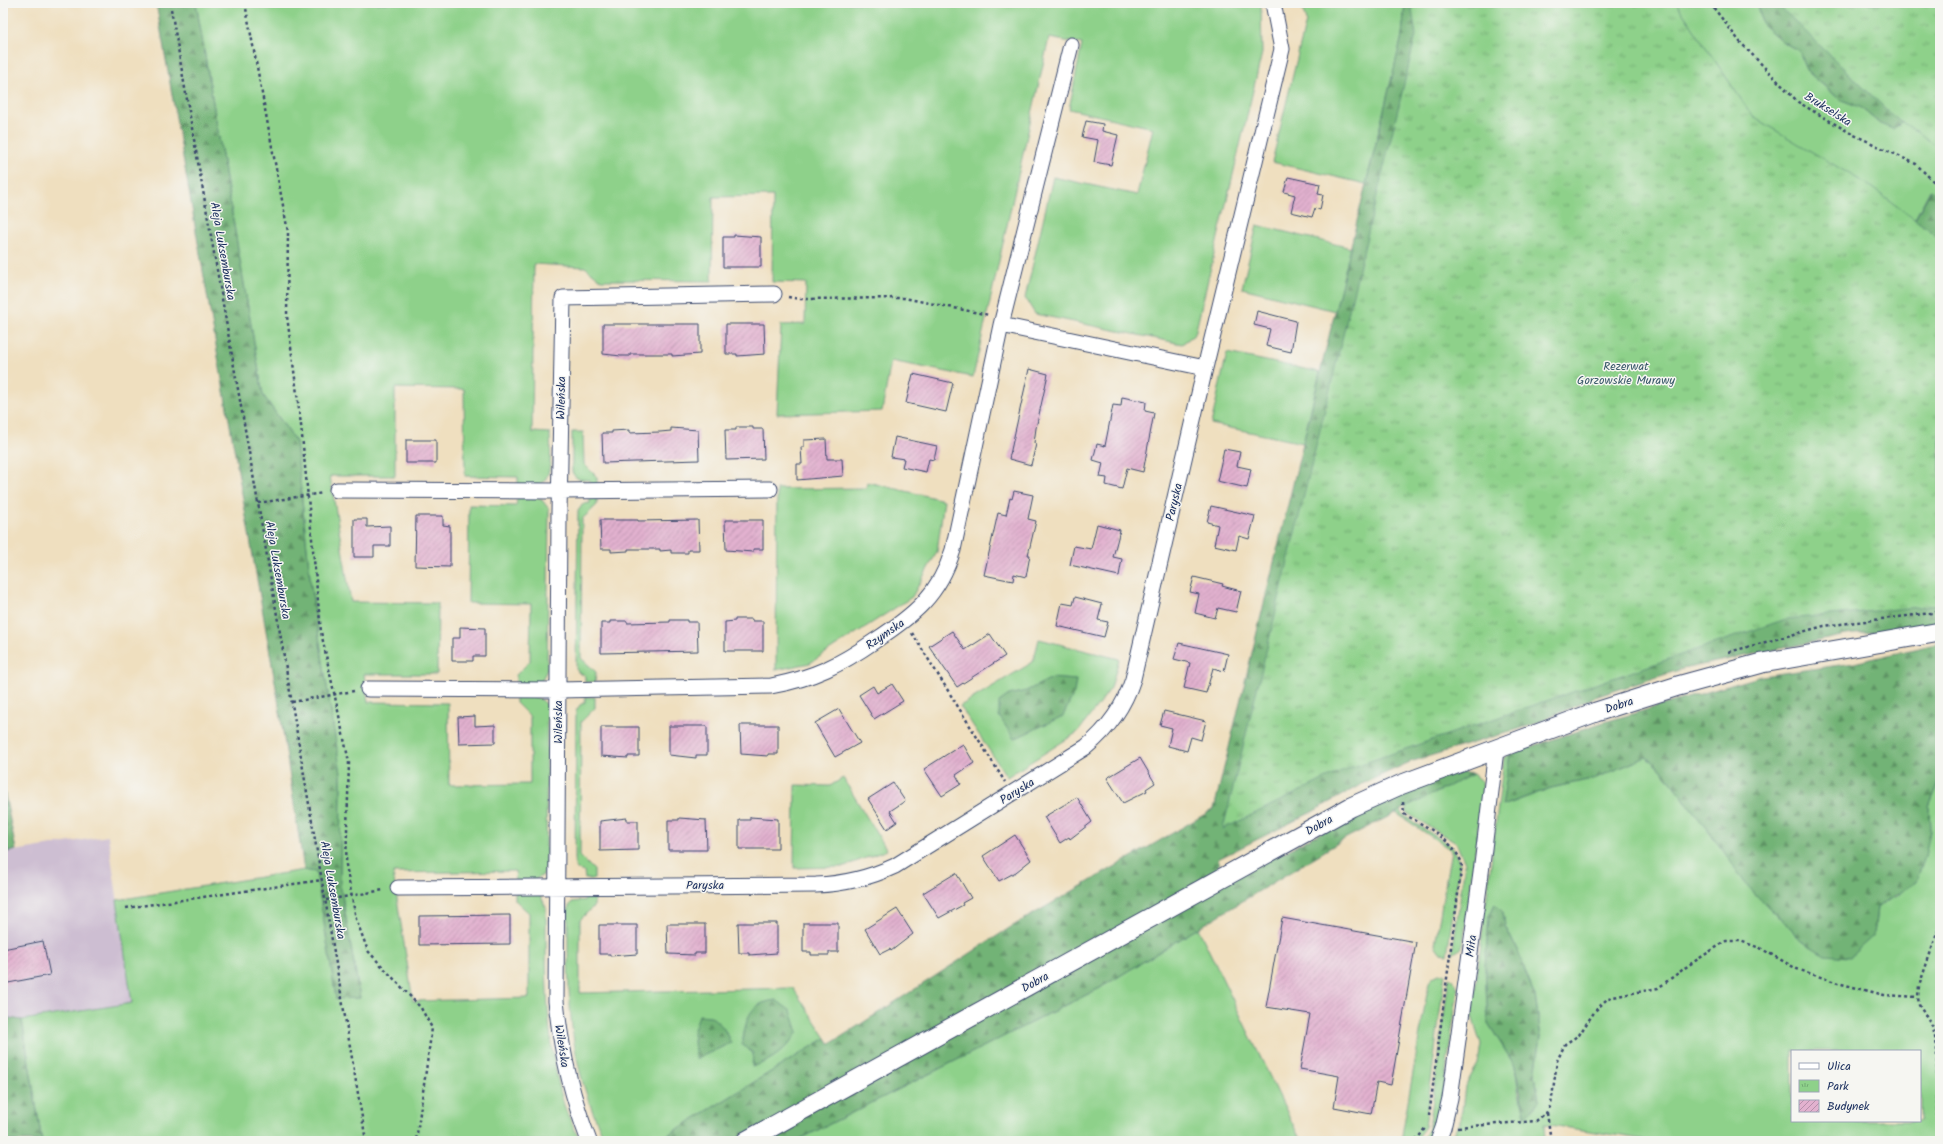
<svg xmlns="http://www.w3.org/2000/svg" width="1943" height="1144" font-family="Kalam,sans-serif">
<style>
.industrial{fill:#cdbed2}
.green{fill:#8ed18a;stroke:#548074;fill-rule:evenodd}
.forest{fill:url(#forest-firs);stroke:#46716a}
.park{fill:url(#park-tufts);stroke:#548074}
.building{fill:url(#building-hatch)}
.lines{fill:none;stroke-linecap:round;stroke-linejoin:round}
.minor-casing{stroke:#3b496d;stroke-width:17}
.tertiary-casing{stroke:#3b496d;stroke-width:21}
.path{stroke:#3b496d;stroke-width:2.5;stroke-dasharray:3 3;stroke-linecap:butt}
.minor{stroke:#fff;stroke-width:15}
.tertiary{stroke:#fff;stroke-width:19}
.labels{text-anchor:middle;stroke-width:3;stroke-linejoin:round;paint-order:stroke}
.street-label{font-size:12px;fill:#1b2f5e;stroke:#f6f6f2}
.park-label{font-size:12px;fill:#385869;stroke:#f6f6f2}
</style>
<defs>
<pattern id="forest-firs" width="22" height="20" patternUnits="userSpaceOnUse"><rect width="22" height="20" fill="#72b376"/><path d="M5 1l3.5 6h-7zM16 11l3.5 6h-7z" fill="#5d9264"/></pattern>
<pattern id="park-tufts" width="24" height="20" patternUnits="userSpaceOnUse"><rect width="24" height="20" fill="#8ed18a"/><path d="M3 7l-1-3M5 7V3M7 7l1-3M15 17l-1-3M17 17v-4M19 17l1-3" fill="none" stroke="#73aa74"/></pattern>
<pattern id="building-hatch" width="6" height="6" patternUnits="userSpaceOnUse"><rect width="6" height="6" fill="#e2b1cf"/><path d="M-1 1l2-2M0 6l6-6M5 7l2-2" fill="none" stroke="#b690ab"/></pattern>
</defs>
<rect width="100%" height="100%" fill="#f6f6f2"/>
<filter id="ink" filterUnits="userSpaceOnUse"><feTurbulence type="fractalNoise" baseFrequency=".025" numOctaves="2"/><feDisplacementMap in="SourceGraphic" scale="8" xChannelSelector="R" yChannelSelector="G"/><feConvolveMatrix kernelMatrix="1 2 1 2 8 2 1 2 1" color-interpolation-filters="sRGB"/></filter>
<filter id="wash" filterUnits="userSpaceOnUse"><feTurbulence type="fractalNoise" baseFrequency=".012" numOctaves="4" result="noise"/><feDisplacementMap in="SourceGraphic" scale="16" xChannelSelector="R" yChannelSelector="G"/><feGaussianBlur stdDeviation="0.9" result="paint"/><feColorMatrix in="noise" values="0 0 0 0 0 0 0 0 0 0 0 0 0 0 0 0 0 1.4 0 .05"/><feComposite in="paint" operator="in"/></filter>
<g filter="url(#wash)">
<rect width="100%" height="100%" fill="#efdfbf"/>
<path class="industrial" d="M3,829L8,852L108,836L133,1003L23,1020L42,1141H3Z"/>
<path class="green" d="M196,3H1261L1262,53L1195,334L1182,344L1035,314L1025,298L1053,177L1137,195L1153,128L1069,109L1082,44L1049,38L973,377L891,361L882,411L777,414L781,325L805,324L806,283L772,282L773,196L713,197L712,281L601,280L585,267L534,264L532,432L550,433C550,445 554,478 540,484C534,486 525,485 518,486V477L465,476L464,389L395,388V476H330L351,602L438,603L437,674H364L368,702L448,703L449,785L530,784V717L516,703V695C529,696 539,695 547,705L546,866L543,875L533,881H516L515,871L393,873L413,1001L529,998V913L515,900V893H535L541,896L546,908C546,977 545,1037 564,1105C568,1117 575,1129 580,1141H42L22,1020L132,1003L117,900L304,870L316,872L336,998H360L340,884L341,774L311,587L296,442L263,395Z
M1301,3H1405L1402,36L1366,184L1272,162L1306,21Z
M1441,3H1758L1762,24L1783,42L1799,51L1808,72L1839,99L1860,107L1880,124L1940,60V198L1930,190L1900,247Z
M1257,225L1351,248L1335,311L1242,288Z
M1227,353L1320,372L1303,443L1211,424Z
M572,432H583L584,464L597,477V485H590V480C581,480 576,480 572,472Z
M867,482L944,500L937,552L912,597L810,663L776,670L777,489L866,488Z
M534,497L542,500L549,509L547,670L541,681L536,684L516,683V675L530,661L531,604L468,603L469,505L516,506L517,498Z
M590,497H597V505L582,519L581,658L596,672L595,682H585V676L579,673L576,669L578,511L583,504L590,503Z
M1039,639L1119,659L1111,688L1078,732L1007,777L960,706L1033,662Z
M585,697H595V708L581,722L580,856L594,870V879H585L584,872L578,870L575,866L576,711L580,705L585,702Z
M1510,754L1503,806L1551,788L1596,778L1646,757L1662,770L1722,849L1771,911L1789,925L1798,939L1874,935L1877,907L1898,895L1930,831L1929,807L1940,780V1141H1654L1544,1124L1545,1141H1449L1461,1119L1465,1086L1478,1064L1481,1044L1472,1016L1504,758ZM1495,904L1503,912L1505,926L1521,958L1526,974L1535,996L1541,1037L1535,1074L1539,1101L1526,1116L1519,1094L1515,1066L1488,1023L1485,967L1489,916ZM1792,1051H1920V1121H1792Z
M1473,774L1482,782L1483,790L1463,944L1459,950L1452,954L1465,863L1456,843L1407,813V807Z
M843,778L887,850L842,867L794,868L795,785L830,786Z
M1401,810L1403,815L1452,847L1460,863L1447,955L1440,952L1435,945L1451,850L1396,813Z
M585,894H594V906L580,920V993L793,988L826,1038L658,1141H606C566,1063 568,993 568,908L572,902L585,900Z
M1198,928L1301,1141H796L1100,988Z
M1439,974H1445L1425,1127L1414,1141H1401L1429,982L1433,977Z
M1449,977L1453,979L1458,989L1441,1106L1434,1130L1428,1141H1421L1429,1129Z"/>
<path class="forest" d="M156,3H196L263,395L296,442L311,587L341,774L340,884L360,998L336,999L316,872L304,870L278,699Z
M1405,3H1441L1900,247L1931,190L1940,198V623L1930,626L1846,635L1682,669L1595,697L1532,725L1410,762L1362,784L1312,812L1218,859L1220,886L1345,820L1444,776L1458,772L1473,774L1346,838L1100,988L796,1141H658L826,1038L830,1044L1011,927L1214,809L1402,36Z
M1758,3H1940L1909,116L1893,129L1880,124L1860,107L1839,99L1827,88L1808,72L1799,51L1783,42L1762,24Z
M1940,643V780L1929,807L1930,831L1925,857L1916,882L1877,907L1874,935L1850,957L1825,955L1798,939L1789,925L1771,911L1745,883L1722,849L1662,770L1646,757L1596,778L1551,788L1502,806L1510,754L1598,724L1762,676L1854,663Z
M1052,678L1076,680L1074,693L1063,716L1014,739L999,716V702L1009,695L1026,691Z
M3,785L16,850L8,852L3,829Z
M1495,904L1503,912L1505,926L1521,958L1526,974L1535,996L1541,1037L1535,1074L1539,1101L1525,1116L1515,1066L1488,1023L1485,967L1489,916Z
M776,1000L791,1011L798,1032C784,1051 774,1060 752,1067L753,1053L742,1045C746,1021 747,1003 776,1000Z
M699,1015L711,1016L723,1027L731,1043L696,1059L693,1033Z
M3,1017L22,1020L42,1141H3Z"/>
<path class="park" d="M1411,3H1676L1753,117L1868,185L1940,238V605L1786,619L1341,771L1223,829L1416,35Z
M1776,3H1940V148L1892,115Z"/>
<g id="blocks">
<path class="building" d="M1086,121L1103,124L1102,131L1118,135L1111,165L1094,162L1098,140L1082,137Z
M1288,177L1320,184L1318,194L1323,195L1320,210L1315,208L1312,217L1291,212L1295,195L1284,192Z
M734,235L761,237V267H723V237H734Z
M1257,311L1296,321L1291,352L1266,346L1270,329L1254,325Z
M603,324H700V354L672,356V354H630V356H621L603,354Z
M726,324H764L765,354L737,356V354H726Z
M1029,369L1048,374L1036,428L1034,443L1036,444L1031,465L1009,459Z
M913,374L953,383L946,412L906,403Z
M1122,397L1146,402L1145,411L1154,413L1143,472L1127,468L1122,489L1106,485L1107,478L1100,477L1103,463L1093,460L1097,444L1105,446L1113,405L1121,406Z
M736,427H753V429H763L764,459L726,460L725,430H736Z
M671,428L698,430L699,460L603,463L602,433H612V431L629,430V433L660,432L671,431Z
M895,437L937,446L934,460L929,459L926,472L902,467L904,459L891,457Z
M826,439L827,459H842L843,476L797,480V464H802L801,447H804V440Z
M406,440H436V463H406Z
M1224,449L1240,452L1237,466L1251,469L1247,488L1217,481Z
M1014,491L1033,495L1028,519L1036,521L1028,555H1030L1026,577L1014,574L1013,581L984,575L998,513L1006,515L1010,498L1012,499Z
M1211,506L1255,516L1249,539L1239,536L1236,550L1214,545L1218,525L1207,522Z
M416,516H443V525L450,526V567L415,566Z
M354,519H367V527L390,526V546H374V557H354Z
M600,520H638V521L698,520L699,550H688V553H671V550L660,551V549H628V551L611,552V549H601Z
M725,520H763V549H753V552L726,550Z
M1097,524L1120,530L1113,557L1122,559L1119,576L1070,565L1074,546L1091,549Z
M1194,577L1223,584L1222,586L1241,591L1236,612L1218,608L1215,618L1195,613L1199,594L1190,592Z
M1075,597L1102,604L1098,620L1108,622L1104,637L1057,626L1062,603L1073,605Z
M735,619H752V621H763V651H725V622L735,621Z
M670,620H687V622H697L698,651L601,653V623H610V621H627V623L670,622Z
M460,627L485,628V656H473V661H452V638H460Z
M952,631L965,650L990,634L1005,656L957,687L929,646Z
M1179,643L1228,654L1224,671L1213,668L1206,693L1184,688L1190,663L1174,659Z
M892,684L903,701L874,719L859,695L873,686L877,693Z
M839,709L860,743L835,757L815,723Z
M1164,711L1206,721L1201,740L1191,737L1187,751L1168,746L1172,728L1160,725Z
M475,716V726L495,725V743L459,744L458,717Z
M740,725H778V754H768V756L741,754Z
M669,726H707V755H696V758L669,755Z
M601,727H639V756H628V758L601,756Z
M963,744L974,763L956,775L961,784L942,796L924,769Z
M1140,758L1155,783L1146,789L1147,791L1123,803L1107,778Z
M893,783L905,801L890,811L897,822L887,829L868,799Z
M1077,797L1092,822L1070,839L1069,837L1060,843L1044,817Z
M750,817L778,819V849H739V820H750Z
M627,818V821H638V850L600,851V821Z
M679,818L706,820L707,850H668V820H679Z
M1015,835L1031,860L1016,872L999,881L983,856Z
M956,873L971,898L962,903L963,905L939,918L923,893Z
M897,909L913,934L891,951L890,949L880,954L865,929Z
M510,915V944L419,945V916Z
M1282,918L1416,942L1391,1085L1377,1082L1371,1114L1334,1107L1339,1076L1300,1069L1310,1014L1266,1007Z
M738,923H777V953L749,955V953H739Z
M803,923H838V952H829V955H811V952H803Z
M667,924H705V953H695V955L668,954Z
M599,925H637V954L610,956V954H599Z
M43,941L50,975L3,984V949Z"/>
</g>
</g>
<g filter="url(#ink)">
<use href="#blocks" fill-opacity="0" stroke="#3b496d" stroke-width="1"/>
<g class="lines">
<g class="minor-casing">
<path id="minor" d="M1001,325L1205,368
M337,490L559,491L770,489
M368,689L558,690L771,686C814,678 840,665 876,640C914,615 939,595 953,550L1001,325L1071,45
M398,888L816,885C844,884 869,878 895,866L1086,747C1109,728 1124,707 1133,679L1205,368L1282,49L1273,3
M589,1141C571,1095 561,1050 556,1001L559,513L563,298L774,294
M1438,1141L1443,1128L1450,1098L1481,873L1496,750"/>
</g>
<g class="tertiary-casing">
<path id="tertiary" d="M746,1141L1351,807L1400,785L1510,744L1596,712L1678,686L1762,663L1940,632"/>
</g>
<path class="path" d="M170,3L258,503L366,1141
M245,3L288,232L287,316L301,425L321,632L349,762L346,865L356,919L368,951L421,1008L432,1028L416,1141
M1710,3L1740,42L1798,102L1852,134L1916,164L1940,188
M788,297L799,299L904,298L989,315
M258,503L323,493
M912,633L1005,782
M1729,652L1824,626L1940,612
M292,702L354,691
M1403,802L1404,814C1428,828 1450,837 1462,863L1429,1116
M326,900L384,890
M126,908L322,880
M1547,1113L1551,1141
M1458,1127L1536,1121L1547,1112L1551,1105L1557,1061L1565,1044L1579,1035L1595,1011L1608,998L1658,988L1689,965L1726,941H1740L1760,948L1797,969L1838,983L1884,995L1918,997
M721,1141L730,1137
M1416,1141L1425,1128
M1937,1141V1046L1933,1028L1919,1005L1918,997L1919,986L1940,925"/>
<use href="#minor" class="minor"/>
<use href="#tertiary" class="tertiary"/>
</g>
</g>
<g class="labels">
<g class="street-label">
<text transform="translate(1828 109) rotate(32)" y="4">Brukselska</text>
<text transform="translate(223 251) rotate(80)" y="4">Aleja Luksemburska</text>
<text transform="translate(561 398) rotate(-89)" y="4">Wileńska</text>
<text transform="translate(1174 502) rotate(-77)" y="4">Paryska</text>
<text transform="translate(278 570) rotate(80)" y="4">Aleja Luksemburska</text>
<text transform="translate(885 634) rotate(-35)" y="4">Rzymska</text>
<text transform="translate(1619 705) rotate(-18)" y="4">Dobra</text>
<text transform="translate(558 722) rotate(-90)" y="4">Wileńska</text>
<text transform="translate(1017 791) rotate(-32)" y="4">Paryska</text>
<text transform="translate(1319 825) rotate(-29)" y="4">Dobra</text>
<text x="705" y="889">Paryska</text>
<text transform="translate(333 890) rotate(80)" y="4">Aleja Luksemburska</text>
<text transform="translate(1471 946) rotate(-82)" y="4">Miła</text>
<text transform="translate(1035 982) rotate(-29)" y="4">Dobra</text>
<text transform="translate(562 1046) rotate(81)" y="4">Wileńska</text>
</g>
<g class="park-label">
<text x="1626" y="370">Rezerwat<tspan x="1626" dy="14">Gorzowskie Murawy</tspan></text>
</g>
</g>
<rect width="1943" height="1144" fill="none" stroke="#f6f6f2" stroke-width="16"/>
<rect x="1791" y="1050" width="130" height="72" fill="#f6f6f2" stroke="#9ea6b7"/>
<rect x="1799" y="1063" width="20" height="6" fill="#ffffff" stroke="#9ea6b7"/>
<text x="1827" y="1070" font-size="12" fill="#1b2f5e">Ulica</text>
<rect x="1799" y="1080" width="20" height="12" fill="url(#park-tufts)" stroke="#9ea6b7"/>
<text x="1827" y="1090" font-size="12" fill="#1b2f5e">Park</text>
<rect x="1799" y="1100" width="20" height="12" fill="url(#building-hatch)" stroke="#9ea6b7"/>
<text x="1827" y="1110" font-size="12" fill="#1b2f5e">Budynek</text>
</svg>
